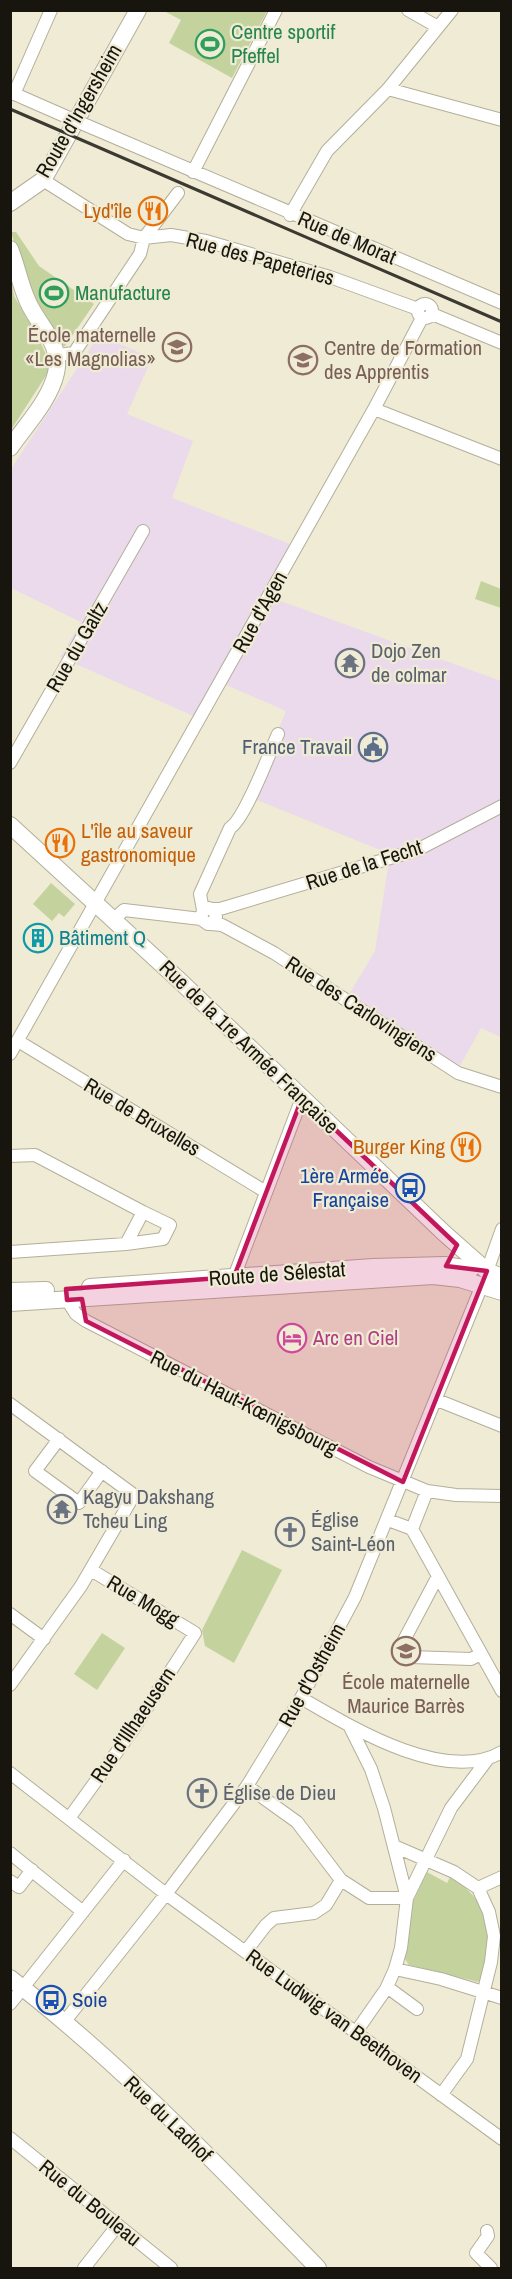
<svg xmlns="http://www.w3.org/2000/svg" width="512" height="2279" font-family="'Archivo Narrow',sans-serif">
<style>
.industrial{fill:#ebdaeb}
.green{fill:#c4d39e}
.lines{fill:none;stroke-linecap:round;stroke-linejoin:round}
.minor-casing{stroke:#b3af9a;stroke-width:14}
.major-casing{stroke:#b3af9a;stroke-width:18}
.minor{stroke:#fff;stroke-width:12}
.major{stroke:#fff;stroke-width:16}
.rail{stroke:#3c3930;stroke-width:3}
.minor-bridge-casing{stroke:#b3af9a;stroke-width:14;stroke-linecap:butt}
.minor-bridge{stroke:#fff;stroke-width:12}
.marked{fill:#c2185b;fill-opacity:0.2;stroke:#c2185b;stroke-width:4.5;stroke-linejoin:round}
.labels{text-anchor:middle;stroke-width:4.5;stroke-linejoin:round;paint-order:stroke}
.leisure-label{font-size:21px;fill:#27864d;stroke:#efebd5;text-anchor:start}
.street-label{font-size:21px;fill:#17150e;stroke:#efebd5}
.food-label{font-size:21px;fill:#c56008;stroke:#efebd5;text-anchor:end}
.education-label{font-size:21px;fill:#785e54;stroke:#efebd5;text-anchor:end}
.worship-label{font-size:21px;fill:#5b616d;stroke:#efebd5;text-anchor:start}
.service-label{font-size:21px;fill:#4e5e75;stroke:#efebd5;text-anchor:end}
.culture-label{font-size:21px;fill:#0d838f;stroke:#efebd5;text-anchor:start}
.transit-label{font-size:21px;fill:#164399;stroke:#efebd5;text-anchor:end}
.hotel-label{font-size:21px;fill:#b23c85;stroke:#efebd5;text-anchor:start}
</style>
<rect width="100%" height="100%" fill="#efebd5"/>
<path class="industrial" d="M99,335L152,358L127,414L193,441L172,498L290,544L264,595L501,681V1037L481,1028L458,1069L347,998L375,951L390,854L250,797L286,711L224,684L198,718L60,657L81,622L11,588V469Z"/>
<path class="green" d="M164,11H267L232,78L169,43L181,20Z
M11,232H16L39,266L94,304L65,346H61L32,299Z
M10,274L14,296L38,337L48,359L49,371L11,430Z
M481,581L501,589V608L475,599Z
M51,883L75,904L64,917L59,913L52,921L33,904Z
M242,1550L282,1570L234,1663L205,1646L202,1630Z
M102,1633L125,1648L97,1690L74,1674Z
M427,1872L447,1883L450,1877C481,1894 495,1925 486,1960C484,1968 483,1977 478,1982L409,1965L403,1956L412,1904Z"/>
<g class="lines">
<g class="minor-casing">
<path id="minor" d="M408,10L438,27
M388,89L502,120
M10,92L67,117
M14,94L51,10
M88,126L502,303
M193,172L276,10
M43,180L128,234L144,238L171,235L206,241L330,277L418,309
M290,215L327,151L388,89L452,10
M418 311a7 7 0 1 1 14 0a7 7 0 1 1-14 0Z
M432,314L502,343
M57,355L74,353L140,254L144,238L178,193
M374,409L502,459
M10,763L143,531
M212,909H220L417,850L502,806
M203,910L209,908L214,911L216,917L214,922L208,924L201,919L203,910L200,894L230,828C245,819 269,754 278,734
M113,920L124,910L201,919
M211,924L222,925L274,953L458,1073L502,1087
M18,1041L266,1192
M10,1054L374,409L422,318
M10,1156L35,1155L143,1212L126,1244L10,1252
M126,1244L163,1239L170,1225L143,1212
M487,1271L502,1229
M234,1277L302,1098
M67,1300L76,1314L86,1321L369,1467L427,1491L456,1495L502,1496
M437,1400L502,1426
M10,1404L134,1495L81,1586L10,1685
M59,1439L35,1471L79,1503L102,1471
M388,1520L412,1529L502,1691
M412,1529L427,1491
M438,1576L402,1644L404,1653L410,1657L471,1659L481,1654
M10,1614L44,1639
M301,1698C351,1727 445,1785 502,1752
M350,1727L371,1769L384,1808L407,1898L401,1948L395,1969L386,1989L356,2032
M10,1773L166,1894L502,2139
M247,1786L297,1822L341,1880L369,1898H407L451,1808L487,1760
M70,1817L132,1731L195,1633L91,1570
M394,1846L454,1872L478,1888
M10,1853L83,1912
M10,1881L19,1887L32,1870
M246,1951L266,1925L274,1918L314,1913L326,1905L341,1880
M395,1969L441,1979L502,1998
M387,1987L417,2009
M10,2004L124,1860
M65,2021L166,1894L247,1786L301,1698L355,1597L482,1285
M441,2095L467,2059L491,1962L494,1936L489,1912L478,1888L502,1877
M10,2138L171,2268
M487,2231L488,2236L476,2253L491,2268
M84,2268L117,2226"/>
</g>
<g class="major-casing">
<path id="major" d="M10,203L43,180L138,10
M10,249C17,266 20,285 28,302C38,325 63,345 56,373C50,400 25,426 10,448
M10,825L180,981L444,1233L487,1271L502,1277
M90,1287L373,1267L444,1265L471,1269
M10,1291L46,1290
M10,1303L433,1276L460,1279L502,1292
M10,1978C122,2064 220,2168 318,2268"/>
</g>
<use href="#minor" class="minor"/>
<use href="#major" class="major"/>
<path class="rail" d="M10,109L502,322"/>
<g class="minor-bridge-casing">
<path id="minor-bridge" d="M67,117L88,126"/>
</g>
<use href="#minor-bridge" class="minor-bridge"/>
</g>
<path class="marked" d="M302,1098L457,1245L446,1266L487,1271L403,1482L86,1321L82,1299L67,1300L66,1289L234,1277Z"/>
<defs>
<g id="stadium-ring" transform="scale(1.5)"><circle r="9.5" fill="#efebd5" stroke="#2e9e5b" stroke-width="1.5"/><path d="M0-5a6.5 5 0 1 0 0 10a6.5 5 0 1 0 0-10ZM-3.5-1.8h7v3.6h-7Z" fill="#2e9e5b"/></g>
<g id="restaurant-ring" transform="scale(1.5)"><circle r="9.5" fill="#efebd5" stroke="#e8710a" stroke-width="1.5"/><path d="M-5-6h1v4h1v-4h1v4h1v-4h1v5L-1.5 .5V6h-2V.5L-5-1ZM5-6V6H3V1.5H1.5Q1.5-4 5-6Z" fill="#e8710a"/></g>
<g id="school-ring" transform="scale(1.5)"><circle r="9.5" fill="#efebd5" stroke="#8d6e63" stroke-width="1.5"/><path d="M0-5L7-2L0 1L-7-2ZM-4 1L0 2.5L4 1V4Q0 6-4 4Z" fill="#8d6e63"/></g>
<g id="temple-ring" transform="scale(1.5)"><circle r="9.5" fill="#efebd5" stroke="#6b7280" stroke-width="1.5"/><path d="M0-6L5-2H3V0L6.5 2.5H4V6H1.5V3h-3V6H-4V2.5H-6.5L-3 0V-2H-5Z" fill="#6b7280"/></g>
<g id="civic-ring" transform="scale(1.5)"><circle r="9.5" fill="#efebd5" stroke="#5c6f8a" stroke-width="1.5"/><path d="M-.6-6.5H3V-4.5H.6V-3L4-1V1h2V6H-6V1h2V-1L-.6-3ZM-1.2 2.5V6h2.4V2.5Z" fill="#5c6f8a"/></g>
<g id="building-ring" transform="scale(1.5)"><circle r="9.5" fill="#efebd5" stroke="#0f9aa8" stroke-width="1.5"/><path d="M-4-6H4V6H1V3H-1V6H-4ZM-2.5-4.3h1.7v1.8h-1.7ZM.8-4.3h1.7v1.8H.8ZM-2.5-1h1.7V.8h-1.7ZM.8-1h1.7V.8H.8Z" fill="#0f9aa8"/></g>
<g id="bus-ring" transform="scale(1.5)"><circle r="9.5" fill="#efebd5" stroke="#1a4fb4" stroke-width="1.5"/><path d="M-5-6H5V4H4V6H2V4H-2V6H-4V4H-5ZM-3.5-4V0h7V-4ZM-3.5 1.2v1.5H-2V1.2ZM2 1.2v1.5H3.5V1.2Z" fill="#1a4fb4"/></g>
<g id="hotel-ring" transform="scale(1.5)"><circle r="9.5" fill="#efebd5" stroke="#d1479c" stroke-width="1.5"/><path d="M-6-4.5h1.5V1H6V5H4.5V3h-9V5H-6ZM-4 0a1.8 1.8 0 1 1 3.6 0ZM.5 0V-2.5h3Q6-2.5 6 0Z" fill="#d1479c"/></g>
<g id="church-ring" transform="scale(1.5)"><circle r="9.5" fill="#efebd5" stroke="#6b7280" stroke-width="1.5"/><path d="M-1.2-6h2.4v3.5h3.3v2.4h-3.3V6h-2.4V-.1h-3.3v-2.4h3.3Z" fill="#6b7280"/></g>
</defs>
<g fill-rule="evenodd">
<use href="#stadium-ring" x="210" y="44"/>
<use href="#restaurant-ring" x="153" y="211"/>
<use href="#stadium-ring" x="54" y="293"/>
<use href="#school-ring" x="177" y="347"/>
<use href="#school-ring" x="303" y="360"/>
<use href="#temple-ring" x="350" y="663"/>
<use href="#civic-ring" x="373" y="747"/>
<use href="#restaurant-ring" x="60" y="843"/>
<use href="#building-ring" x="38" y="938"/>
<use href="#restaurant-ring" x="466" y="1147"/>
<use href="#bus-ring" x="410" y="1188"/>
<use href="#hotel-ring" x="292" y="1338"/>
<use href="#temple-ring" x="62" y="1509"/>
<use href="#church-ring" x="290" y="1532"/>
<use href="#school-ring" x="406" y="1651"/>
<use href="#church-ring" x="202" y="1793"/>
<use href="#bus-ring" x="51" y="2000"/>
</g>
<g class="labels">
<g class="leisure-label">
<text x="231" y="39">Centre sportif<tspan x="231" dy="24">Pfeffel</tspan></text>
<text x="75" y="300">Manufacture</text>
</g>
<g class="street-label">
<text transform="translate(79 111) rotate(-60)" y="7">Route d'Ingersheim</text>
<text transform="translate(347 238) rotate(23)" y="7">Rue de Morat</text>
<text transform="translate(260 259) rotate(15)" y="7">Rue des Papeteries</text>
<text transform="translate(260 612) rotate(-61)" y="7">Rue d'Agen</text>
<text transform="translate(77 647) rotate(-60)" y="7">Rue du Galtz</text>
<text transform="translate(364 865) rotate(-18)" y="7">Rue de la Fecht</text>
<text transform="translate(361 1009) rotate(33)" y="7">Rue des Carlovingiens</text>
<text transform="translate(249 1047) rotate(44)" y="7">Rue de la 1re Armée Française</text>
<text transform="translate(142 1117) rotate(31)" y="7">Rue de Bruxelles</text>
<text transform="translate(277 1274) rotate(-4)" y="7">Route de Sélestat</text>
<text transform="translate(244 1403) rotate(27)" y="7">Rue du Haut-Kœnigsbourg</text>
<text transform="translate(143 1601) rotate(31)" y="7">Rue Mogg</text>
<text transform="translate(312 1675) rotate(-61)" y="7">Rue d'Ostheim</text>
<text transform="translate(133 1725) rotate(-56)" y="7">Rue d'Illhaeusern</text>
<text transform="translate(334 2016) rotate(36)" y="7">Rue Ludwig van Beethoven</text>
<text transform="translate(168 2119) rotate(44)" y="7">Rue du Ladhof</text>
<text transform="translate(90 2203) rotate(39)" y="7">Rue du Bouleau</text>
</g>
<g class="food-label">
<text x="132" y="218">Lyd'île</text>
<text x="81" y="838" text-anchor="start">L'île au saveur<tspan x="81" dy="24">gastronomique</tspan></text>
<text x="445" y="1154">Burger King</text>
</g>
<g class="education-label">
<text x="156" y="342">École maternelle<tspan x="156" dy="24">«Les Magnolias»</tspan></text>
<text x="324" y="355" text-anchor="start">Centre de Formation<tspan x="324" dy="24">des Apprentis</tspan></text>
<text x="406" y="1689" text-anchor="middle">École maternelle<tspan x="406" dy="24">Maurice Barrès</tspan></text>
</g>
<g class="worship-label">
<text x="371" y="658">Dojo Zen<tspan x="371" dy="24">de colmar</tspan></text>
<text x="83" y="1504">Kagyu Dakshang<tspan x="83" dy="24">Tcheu Ling</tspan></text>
<text x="311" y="1527">Église<tspan x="311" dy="24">Saint-Léon</tspan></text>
<text x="223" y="1800">Église de Dieu</text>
</g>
<g class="service-label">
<text x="352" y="754">France Travail</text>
</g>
<g class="culture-label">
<text x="59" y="945">Bâtiment Q</text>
</g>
<g class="transit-label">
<text x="389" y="1183">1ère Armée<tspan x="389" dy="24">Française</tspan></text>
<text x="72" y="2007" text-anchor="start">Soie</text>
</g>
<g class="hotel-label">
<text x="313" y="1345">Arc en Ciel</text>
</g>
</g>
<rect width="512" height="2279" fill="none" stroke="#17150e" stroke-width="24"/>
</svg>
